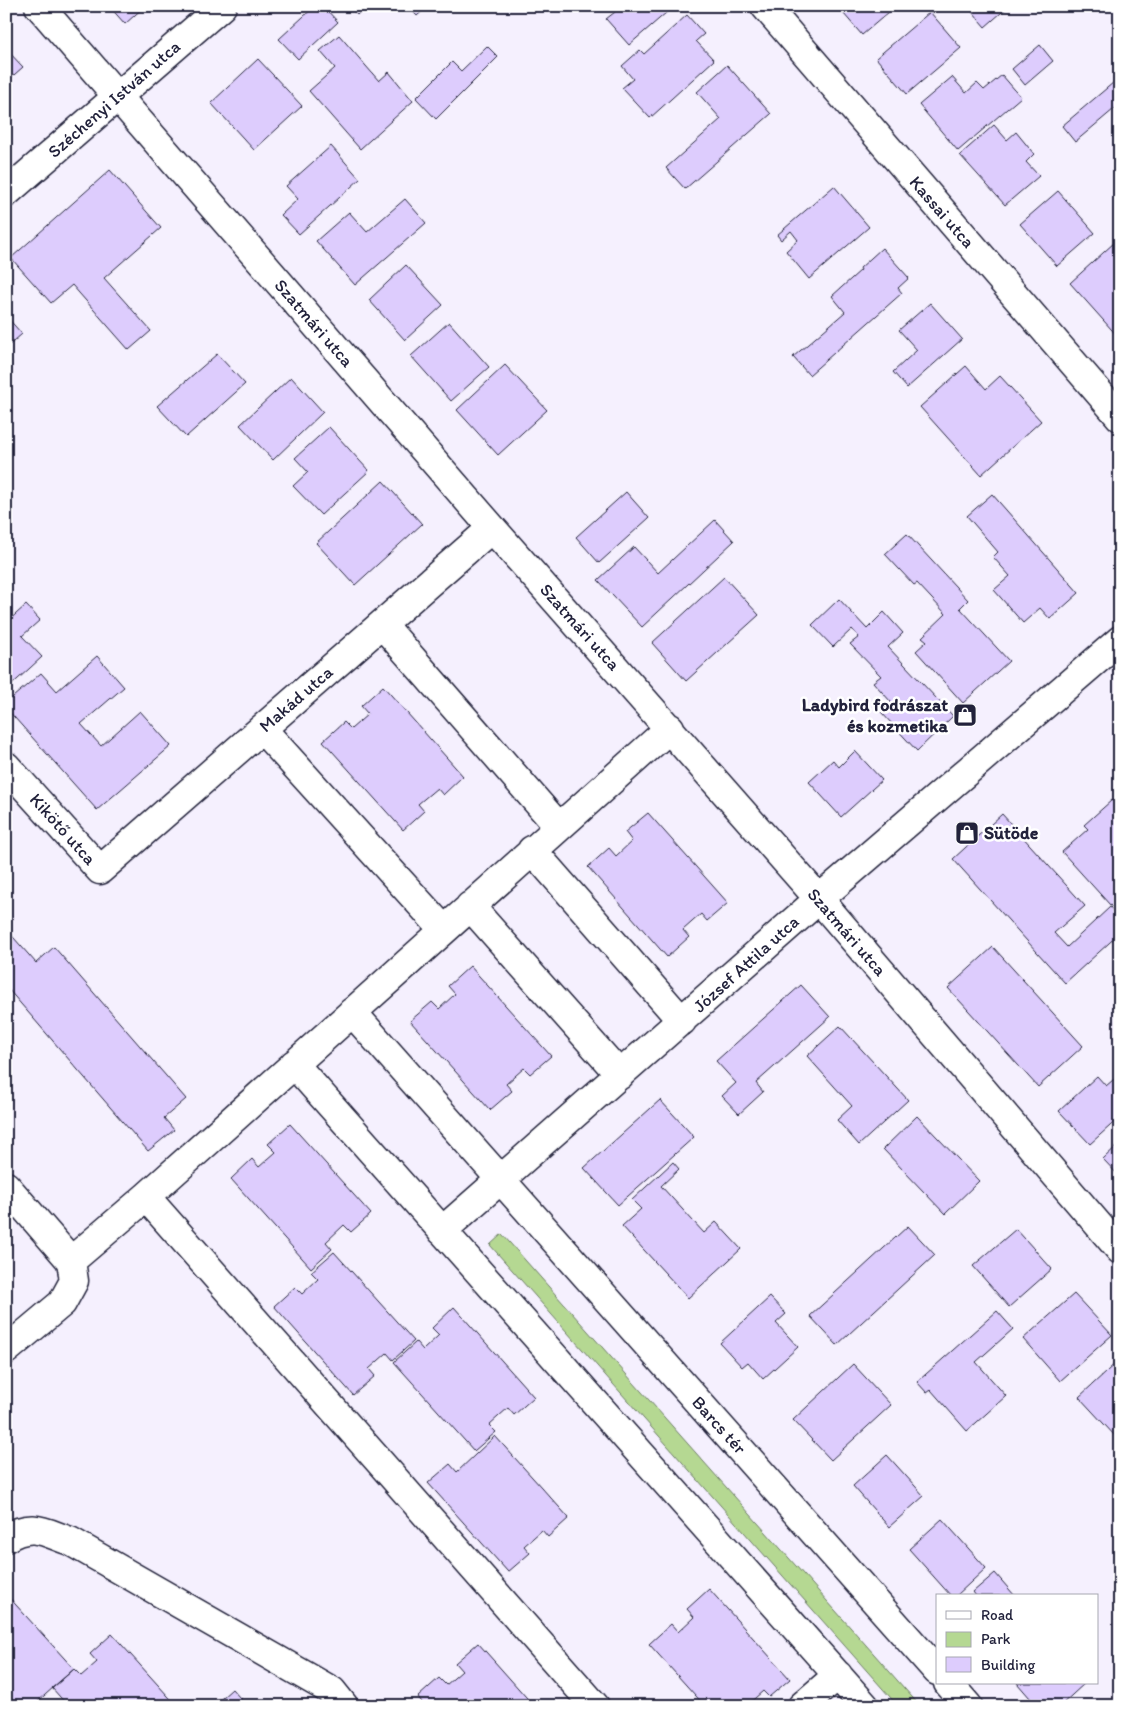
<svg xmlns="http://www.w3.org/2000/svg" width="1126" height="1712" font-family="Itim,sans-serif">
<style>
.green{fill:#b5d892;stroke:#6c7d66}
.building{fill:#ddccfd;stroke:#22223b}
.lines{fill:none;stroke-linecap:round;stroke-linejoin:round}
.street-casing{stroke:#22223b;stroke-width:31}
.secondary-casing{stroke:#22223b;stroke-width:31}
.street{stroke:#fff;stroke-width:28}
.secondary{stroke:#fff;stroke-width:28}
.labels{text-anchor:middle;stroke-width:5;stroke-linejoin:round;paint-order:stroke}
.street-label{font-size:18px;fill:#22223b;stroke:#fff}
.poi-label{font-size:18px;font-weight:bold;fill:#22223b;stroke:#fff;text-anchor:end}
</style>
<rect width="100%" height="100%" fill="#f5f0fe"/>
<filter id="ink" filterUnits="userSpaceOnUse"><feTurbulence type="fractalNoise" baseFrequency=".02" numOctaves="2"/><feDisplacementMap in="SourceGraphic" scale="10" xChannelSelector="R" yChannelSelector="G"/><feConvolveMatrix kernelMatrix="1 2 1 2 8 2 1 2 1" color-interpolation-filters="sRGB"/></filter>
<g filter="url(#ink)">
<path class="green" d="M502,1234L920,1706H898L490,1245Z"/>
<path class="building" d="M109,6H145L125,24Z
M315,6H323L338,22L298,59L279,39Z
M349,6H366L357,15Z
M408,6H428L417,16Z
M610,6H674L629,45L606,19L615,12Z
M837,6H896L862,35Z
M967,6H1009L985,27Z
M930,12L961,48L907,94L876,58Z
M687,15L704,34L696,41L714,60L650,118L622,88L633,79L622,66L640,50L644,54Z
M339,35L379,81L389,72L413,101L360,149L309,91L335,68L320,51Z
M1040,45L1053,61L1025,85L1012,69Z
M487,46L498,57L436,119L416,98L452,62L461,71Z
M6,49L23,67L6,82Z
M258,59L302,106L254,150L211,103Z
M727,65L771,114L685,189L666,168L721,119L697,92Z
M1002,75L1021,97L958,151L919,105L952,77L966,93L977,83L984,90Z
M1120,77V104L1075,142L1062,126Z
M994,125L1007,140L1016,132L1034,154L1026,162L1039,176L1005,205L960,155Z
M331,146L360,179L299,234L281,215L298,199L286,186Z
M110,170L161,228L104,278L151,331L129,350L72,285L51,303L11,258Z
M834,186L869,227L809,279L786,251L798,240L791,231L781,240L777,235Z
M1058,191L1095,233L1057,266L1020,224Z
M405,199L426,223L355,285L316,241L349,212L367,232Z
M1115,242L1120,248V339L1070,283Z
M882,248L909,278L898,288L902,293L809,375L793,357L845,312L832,296L861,270L860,268Z
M406,265L443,305L405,340L369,300Z
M930,303L962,339L907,388L893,372L917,350L899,330Z
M6,316L22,334L6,348Z
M449,322L489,367L451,401L411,356Z
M217,354L245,384L186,437L157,406Z
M505,365L547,410L498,455L457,410Z
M966,366L986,389L1000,376L1041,421L981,475L920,407Z
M291,377L323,412L273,460L240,425Z
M329,427L369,471L321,515L293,486L308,472L295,458Z
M383,481L422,524L355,585L316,543Z
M626,492L649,518L599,563L576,537Z
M992,494L1079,593L1050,619L1040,608L1023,623L994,590L1010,576L993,557L998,552L967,516Z
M715,520L734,541L642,627L598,580L634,547L658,573Z
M907,534L968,600L960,608L1009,661L963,703L916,651L927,641L922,637L946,614L917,583L914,585L885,554Z
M724,577L759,615L686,681L652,643Z
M839,599L867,629L884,612L903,633L888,647L953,716L917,751L881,712L891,702L873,682L881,676L850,644L859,637L852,629L833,647L812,625Z
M26,605L40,620L22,636L42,657L6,690V623Z
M97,656L124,687L81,724L101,746L140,711L171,746L97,810L6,708V703L41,673L57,691Z
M383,686L463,776L443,795L437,788L418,804L424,811L403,830L323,741L344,722L351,729L368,714L361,706Z
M855,751L882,780L841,817L809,782L833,760L839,767Z
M1112,800L1120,809V916L1062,852L1088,829L1084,825Z
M648,813L728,903L707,921L701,914L683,930L689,937L667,957L588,867L609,848L616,856L632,841L625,832Z
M1002,814L1085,906L1054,933L1067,947L1110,907L1120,918V933L1065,983L953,859Z
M6,929L36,963L54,947L186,1099L164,1118L174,1130L148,1151L8,989L6,991Z
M993,947L1083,1046L1038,1087L948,988Z
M470,966L551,1056L530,1074L524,1068L506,1084L512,1091L490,1110L410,1021L432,1002L439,1009L455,994L448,986Z
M801,985L830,1017L756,1083L763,1092L739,1114L722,1096L736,1083L716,1061Z
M840,1026L908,1100L859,1145L837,1120L852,1106L807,1056Z
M1120,1074V1117L1090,1144L1059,1111L1097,1076L1106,1086Z
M660,1100L694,1137L618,1205L584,1168Z
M917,1116L979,1181L945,1214L883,1149Z
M290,1124L371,1214L351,1232L344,1225L326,1242L332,1249L311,1268L231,1179L252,1159L259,1167L276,1152L268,1144Z
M1120,1143V1177L1103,1159Z
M673,1162L679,1169L661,1186L704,1233L716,1222L741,1249L688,1298L622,1226L641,1209L632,1200Z
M908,1226L935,1255L837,1345L810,1316Z
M1016,1229L1052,1269L1009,1307L973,1266Z
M334,1252L414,1341L393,1360L387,1353L369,1369L375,1376L353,1395L274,1306L295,1287L302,1294L318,1279L311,1272Z
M1074,1294L1112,1335L1060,1381L1023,1339Z
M770,1297L786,1314L776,1323L798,1347L763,1379L748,1362L742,1367L720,1343Z
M454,1307L534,1397L514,1415L508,1408L489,1425L496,1432L474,1451L394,1362L416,1342L423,1350L439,1335L432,1328Z
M997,1311L1013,1329L976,1362L1006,1396L967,1431L931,1390L927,1393L917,1382Z
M1120,1359V1434L1116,1437L1079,1397Z
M853,1364L891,1405L831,1460L793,1420Z
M495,1436L569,1518L548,1537L542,1530L524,1546L530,1553L508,1572L428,1483L450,1464L457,1472Z
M887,1455L924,1496L889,1527L853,1486Z
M942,1519L986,1568L956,1596H951L909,1549Z
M995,1573L1015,1596H976L973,1592Z
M709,1589L790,1679L769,1697L763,1691L746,1706H705L649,1644L671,1624L678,1632L694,1617L687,1609Z
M6,1594L74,1669L35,1704L37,1706H6Z
M112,1634L177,1706H68L52,1688L74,1669L81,1676L97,1662L90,1654Z
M478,1643L534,1706H425L418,1697L439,1678L446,1685L462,1671L455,1663Z
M1119,1677L1120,1706H1117Z
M1017,1683H1085L1060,1706H1037Z
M232,1689L247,1706H213Z"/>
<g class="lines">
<g class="street-casing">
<path id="street" d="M39,6L492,528L819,899L1120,1250
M382,624L559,827
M262,729L444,930
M6,766L100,870L492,528
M532,850L682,1021
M470,906L620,1075
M352,1012L937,1671
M294,1064L865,1706
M6,1186L71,1261L74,1281L62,1303L6,1350
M146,1197L595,1706
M442,1231L819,899L1120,640
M71,1261L146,1197L670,728
M6,1538C32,1522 44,1532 70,1541L332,1691L344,1706
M948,1683L968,1706
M802,1706L838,1675"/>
</g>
<g class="secondary-casing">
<path id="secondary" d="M765,6L1120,417
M6,193L222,6"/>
</g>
<use href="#street" class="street"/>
<use href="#secondary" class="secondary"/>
</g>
</g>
<defs>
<g id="shop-square" transform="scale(1.25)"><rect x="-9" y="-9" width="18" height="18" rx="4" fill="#22223b" stroke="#fff"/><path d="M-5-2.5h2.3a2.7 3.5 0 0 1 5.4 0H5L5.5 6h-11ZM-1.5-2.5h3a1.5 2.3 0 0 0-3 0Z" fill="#fff"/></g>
</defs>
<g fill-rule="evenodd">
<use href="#shop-square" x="965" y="715"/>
<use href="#shop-square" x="967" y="833"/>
</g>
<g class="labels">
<g class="street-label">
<text transform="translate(114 99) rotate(-41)" y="6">Széchenyi István utca</text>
<text transform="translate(942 212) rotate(49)" y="6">Kassai utca</text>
<text transform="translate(314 323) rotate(49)" y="6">Szatmári utca</text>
<text transform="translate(580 627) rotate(48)" y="6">Szatmári utca</text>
<text transform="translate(296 699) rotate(-41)" y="6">Makád utca</text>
<text transform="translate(63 829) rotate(48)" y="6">Kikötő utca</text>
<text transform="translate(847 932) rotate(49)" y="6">Szatmári utca</text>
<text transform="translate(746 964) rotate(-42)" y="6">József Attila utca</text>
<text transform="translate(719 1425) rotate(48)" y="6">Barcs tér</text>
</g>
<g class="poi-label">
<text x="948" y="711">Ladybird fodrászat<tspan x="948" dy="21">és kozmetika</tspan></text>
<text x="984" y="839" text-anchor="start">Sütöde</text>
</g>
</g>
<rect width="1126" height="1712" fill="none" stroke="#fff" stroke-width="25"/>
<rect x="12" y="12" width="1101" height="1687" fill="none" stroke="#22223b" stroke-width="2" filter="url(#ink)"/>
<rect x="936" y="1594" width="162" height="90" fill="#ffffff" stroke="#a7a7b1"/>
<rect x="946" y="1611" width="25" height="8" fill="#ffffff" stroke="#a7a7b1"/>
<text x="981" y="1620" font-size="15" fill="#22223b">Road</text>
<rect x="946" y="1632" width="25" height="15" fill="#b5d892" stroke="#a7a7b1"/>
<text x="981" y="1644" font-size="15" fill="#22223b">Park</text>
<rect x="946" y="1657" width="25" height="15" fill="#ddccfd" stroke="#a7a7b1"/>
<text x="981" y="1670" font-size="15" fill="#22223b">Building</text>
</svg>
